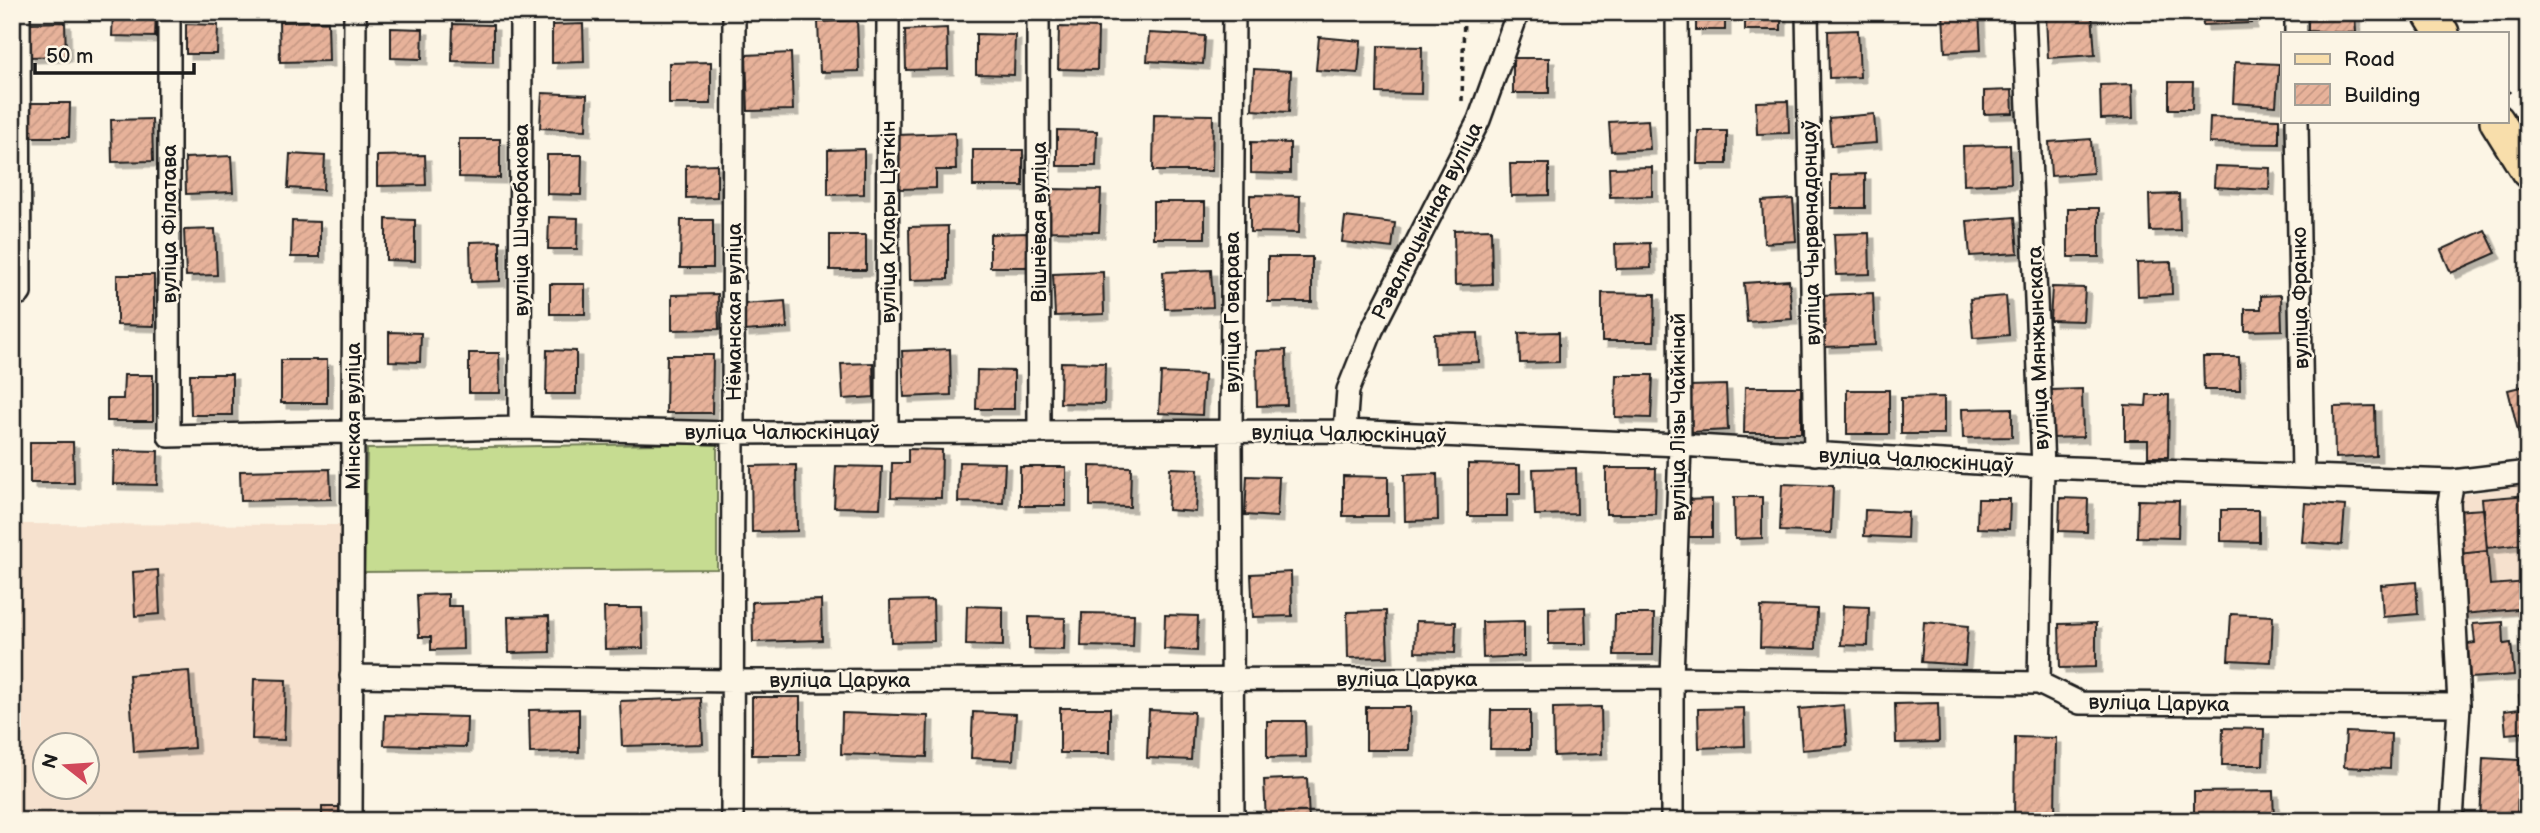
<svg xmlns="http://www.w3.org/2000/svg" width="2540" height="833" font-family="'Balsamiq Sans',sans-serif">
<style>
.built{fill:#f6e1ce;fill-rule:evenodd}
.pitch{fill:#c6dc91;stroke:#717c56;stroke-width:2}
.building{fill:url(#building-hatch);stroke:#1c1c1c;stroke-width:2;filter:url(#shadow)}
.lines{fill:none;stroke-linecap:round;stroke-linejoin:round}
.street-casing{stroke:#1c1c1c;stroke-width:26}
.primary-casing{stroke:#1c1c1c;stroke-width:38}
.path{stroke:#1c1c1c;stroke-width:3.5;stroke-dasharray:5 5;stroke-linecap:butt}
.street{stroke:#fcf5e5;stroke-width:21}
.primary{stroke:#f8deab;stroke-width:33}
.labels{text-anchor:middle;stroke-width:5;stroke-linejoin:round;paint-order:stroke}
.street-label{font-size:21px;fill:#1c1c1c;stroke:#fcf5e5}
</style>
<defs>
<pattern id="building-hatch" width="6" height="6" patternUnits="userSpaceOnUse" patternTransform="scale(1.75)"><rect width="6" height="6" fill="#e7b29a"/><path d="M-1 1l2-2M0 6l6-6M5 7l2-2" fill="none" stroke="#c69884"/></pattern>
<filter id="shadow"><feDropShadow dx="5.5" dy="5.5" stdDeviation="0" flood-color="#0004"/></filter>
</defs>
<rect width="100%" height="100%" fill="#fcf5e5"/>
<filter id="ink" filterUnits="userSpaceOnUse"><feTurbulence type="fractalNoise" baseFrequency=".0143" numOctaves="2"/><feDisplacementMap in="SourceGraphic" scale="14" xChannelSelector="R" yChannelSelector="G"/><feConvolveMatrix kernelMatrix="1 2 1 2 8 2 1 2 1" color-interpolation-filters="sRGB"/></filter>
<g filter="url(#ink)">
<path class="built" d="M12,419L16,524L342,525L341,821H12ZM46,746H88V788H46Z
M2528,484V614L2457,619L2453,496Z"/>
<path class="pitch" d="M717,443V569L364,572L367,449Z"/>
<path class="building" d="M113,12H156L155,37L112,36Z
M1696,12H1725V30H1696Z
M1745,12H1781V30H1745Z
M1943,12H1979L1981,50L1945,52Z
M2202,12H2252V23L2203,25Z
M2308,12H2355L2356,33L2308,31Z
M2092,14L2095,55L2048,58L2046,17Z
M857,20L859,71L820,72L818,22Z
M328,21L329,61L280,62L279,22Z
M65,22L66,56L29,57L28,23Z
M186,24L218,25L217,54H186Z
M453,24L493,25V62L452,61Z
M583,24L584,62L552,63V25Z
M1059,27L1098,28L1097,70L1058,69Z
M391,28L423,29L422,59L391,58Z
M947,28L948,69L906,70L905,30Z
M1858,30L1860,77L1829,78L1828,31Z
M1149,33L1205,36L1203,64L1147,61Z
M976,34L1015,35L1014,75L976,74Z
M1319,37L1361,41L1358,73L1316,70Z
M1378,46L1422,47L1421,94L1377,93Z
M791,53L793,110L748,111L746,55Z
M1513,58H1549V93H1513Z
M711,62V104H669V63Z
M2235,62L2279,64L2276,106L2233,103Z
M1254,69L1291,71L1289,112L1252,110Z
M2169,82H2193L2192,109H2169Z
M2132,84L2133,118L2101,119L2100,85Z
M2012,90L2013,113L1984,114V91Z
M542,93L587,95L586,130L540,128Z
M1788,101L1789,133L1757,134L1756,102Z
M30,103H70L69,137H30Z
M1154,114L1213,115L1212,171H1153Z
M1874,114L1876,143L1831,146L1829,118Z
M2210,117L2279,119V144L2209,143Z
M152,119L153,161L112,162L111,120Z
M1648,120L1650,149L1611,151L1609,122Z
M1057,130L1097,131L1096,166H1057Z
M1698,131H1727V164H1697Z
M955,133L956,170H936V188L899,189L897,135Z
M459,139H500V178L459,177Z
M2091,139L2093,173L2051,176L2049,142Z
M1251,142L1290,143V174L1251,173Z
M2010,145L2011,183L1964,185L1963,146Z
M864,149V194L828,195V150Z
M973,150H1023V186H973Z
M290,154L325,156L323,190L288,188Z
M425,155L426,185L377,186V156Z
M547,155H582L581,195L547,194Z
M231,156L233,192L186,194L185,158Z
M717,164V197L686,198V165Z
M1510,164H1549V195L1511,196Z
M2215,166L2270,168L2269,190L2214,187Z
M1652,167V196L1610,197L1609,168Z
M1865,174V208H1831V175Z
M1051,189L1101,190L1099,232L1049,231Z
M2179,194L2180,230L2150,231L2149,195Z
M1250,195L1300,196L1299,233L1250,232Z
M1793,199L1796,241L1764,243L1762,201Z
M1153,202H1205V238H1153Z
M2068,208H2099V257H2068Z
M549,217L578,218L577,249H548Z
M1345,217L1395,223L1392,248L1342,242Z
M2015,217L2018,253L1970,256L1967,221Z
M386,219L415,220V261L386,260Z
M681,220H713V268H680Z
M292,221L320,222V257H291Z
M948,226V279L910,280L909,227Z
M215,229L217,275L186,276L184,230Z
M1491,229L1492,284L1455,285L1454,230Z
M2485,230L2496,253L2451,273L2441,250Z
M1027,233V267H990V234Z
M1869,233L1870,274L1836,275L1834,234Z
M830,235H866V270H830Z
M500,241V281L471,282L470,242Z
M1650,243L1651,268L1616,269L1615,244Z
M1268,257H1312V302H1268Z
M2171,262L2172,294L2138,296L2137,263Z
M1211,270L1213,307L1165,309L1163,272Z
M1103,272L1104,314L1055,316L1053,274Z
M117,275H154V326L117,325Z
M1789,280L1792,319L1747,322L1744,283Z
M550,284H585V314H550Z
M2052,287L2085,288L2083,321L2050,320Z
M1602,293L1655,294L1654,341H1602Z
M1873,293L1875,345L1824,347L1822,295Z
M718,294L719,329L672,330V295Z
M2281,295L2282,330L2245,331V309H2261V296Z
M2006,296L2009,335L1973,338L1970,299Z
M785,301L787,328L744,331L743,304Z
M389,332L421,333L420,362L389,361Z
M1559,332V362L1520,363L1519,333Z
M1478,333L1479,362L1435,363L1434,334Z
M950,349L951,395L904,397L902,351Z
M547,350L576,351V394H546Z
M1286,350L1287,405L1257,406L1256,351Z
M469,353H499L500,393H469Z
M667,355H713L712,413H666Z
M2203,357H2239L2240,390H2204Z
M281,360H327V403H281Z
M1061,362L1105,363L1104,404L1060,403Z
M873,363L874,397L843,399L841,364Z
M977,370L1014,371V409H976Z
M1161,373L1204,375L1202,415L1159,413Z
M190,374H232V415H191Z
M124,375H153V421H107V399H123Z
M1616,375H1653L1651,418L1615,417Z
M1726,385L1728,430L1690,432L1688,386Z
M2528,385V437L2520,439L2508,390Z
M1745,387H1801V433H1744Z
M2082,389L2083,437L2051,438L2050,390Z
M1847,390H1889V434H1847Z
M2147,395H2169L2168,457H2148V440H2125V405L2146,406Z
M1944,397V434H1901V398Z
M2375,406L2376,456L2335,458L2334,407Z
M2012,408V437L1963,438L1962,409Z
M30,442H73L74,483H30Z
M908,449L942,450L941,498L891,497L892,463H908Z
M114,450L158,451L157,485L113,484Z
M959,462L1005,463L1003,503L958,502Z
M1468,464L1520,465V494H1507V516H1468Z
M796,465L797,531L752,532L751,466Z
M836,466L882,467L880,508L834,507Z
M1090,466L1131,467L1130,507L1090,506Z
M1020,467H1066V506H1020Z
M1170,468L1198,469L1196,512L1168,510Z
M1576,468L1577,514L1535,515L1533,469Z
M1606,468H1656L1655,514H1606Z
M330,469L331,499L241,501L240,471Z
M1437,474L1438,520L1405,521L1404,475Z
M1247,476L1279,477L1277,517L1245,515Z
M1343,476L1388,477V516H1343Z
M1782,484L1833,486L1831,533L1780,531Z
M2528,495V556L2525,544L2487,548L2482,499Z
M1734,497H1762V538L1735,539Z
M2060,498L2088,499L2087,532L2059,531Z
M1712,499V537H1686L1685,500Z
M1978,499H2010L2009,529L1977,528Z
M2138,500L2179,501L2178,538L2137,537Z
M2305,503L2345,506L2342,545L2302,542Z
M2484,509L2487,551L2458,554L2454,511Z
M1865,510L1908,512L1907,538L1864,536Z
M2221,510H2259V542L2221,541Z
M2487,551L2490,585L2528,582V608L2463,614L2458,554Z
M158,570L160,614L135,616L133,572Z
M1291,572L1292,616L1253,617L1251,574Z
M2416,582L2418,614L2383,617L2381,585Z
M448,594V606H462L463,649L431,650V637H419L417,595Z
M821,600L822,640L753,642L752,602Z
M933,600L934,641L891,642L890,601Z
M967,606L1003,607V646L966,645Z
M1843,606L1869,607L1868,646L1841,645Z
M1585,607L1586,644H1549V608Z
M1761,607L1817,609L1816,649L1760,647Z
M604,608H642L643,648L605,649Z
M1386,611L1388,657L1348,658L1347,612Z
M1082,613L1134,614L1133,647L1081,646Z
M1615,614H1654L1653,655H1614Z
M2231,614L2273,616L2271,662L2228,660Z
M1165,615L1198,616L1197,651L1164,649Z
M549,616L550,652L509,653L508,617Z
M1029,617L1065,618L1064,650L1029,649Z
M1416,621L1456,622L1455,653L1415,652Z
M1524,621V656L1483,658L1482,622Z
M1924,622L1968,626L1965,665L1921,662Z
M2503,622L2504,644L2511,643L2514,675L2470,678L2468,644L2475,643L2473,624Z
M2096,623V667L2060,668L2059,624Z
M189,671L194,748L134,752L129,675Z
M254,679L286,680L284,740L252,739Z
M2528,694V732L2506,734L2504,711L2520,709L2519,695Z
M752,697H800V755H752Z
M701,698L703,744L622,746L620,701Z
M1938,703L1939,742L1896,743L1895,704Z
M1844,705L1847,746L1802,750L1799,709Z
M1366,707H1410L1409,750H1366Z
M1601,707L1602,754L1554,756L1553,708Z
M1060,708H1110V753H1060Z
M1744,708L1745,746L1699,748L1698,709Z
M579,709V752L530,753L529,710Z
M1149,710L1194,712L1191,760L1147,758Z
M1491,710H1530V749H1490Z
M973,712L1016,714L1013,760L971,758Z
M842,713L928,716L927,757L841,754Z
M385,715L467,717L466,747L384,745Z
M1267,721H1305L1306,757L1267,758Z
M2223,728L2264,729L2263,765H2222Z
M2346,732L2391,734L2390,769L2344,767Z
M2015,737L2056,738L2055,821H2014Z
M2483,758L2519,760L2517,821H2480Z
M1307,778L1309,821H1266L1264,780Z
M2273,791L2274,821H2194V792Z
M322,807H339V821H322Z
M23,816L154,819V821H23Z
M165,816L195,817V821H165Z"/>
<g class="lines">
<g class="street-casing">
<path id="street" d="M19,12L20,293
M169,12V436L520,428L733,433L1345,431L1680,445L2043,467L2453,481L2528,472
M1038,12L1039,432
M1807,12L1815,454
M2024,12L2043,467L2039,683
M2296,12V33
M2297,121L2303,475
M520,428L521,12
M1345,431L1348,390L1372,330L1479,120L1518,12
M887,432L888,12
M351,676L733,681L1672,678L2039,683L2080,703L2459,705
M351,821L355,12
M732,821L734,12
M1233,821L1231,432L1234,12
M1672,821V678L1680,445L1677,12
M2452,821L2459,705L2449,502L2453,481"/>
</g>
<g class="primary-casing">
<path id="primary" d="M2429,12L2442,33
M2497,121L2528,171"/>
</g>
<path class="path" d="M2507,89L2512,97
M1462,101L1464,12
M2523,197L2528,205"/>
<use href="#street" class="street"/>
<use href="#primary" class="primary"/>
</g>
</g>
<g class="labels">
<g class="street-label">
<text transform="translate(521 220) rotate(-90)" y="7">вуліца Шчарбакова</text>
<text transform="translate(1427 221) rotate(-63)" y="7">Рэвалюцыйная вуліца</text>
<text transform="translate(888 222) rotate(-90)" y="7">вуліца Клары Цэткін</text>
<text transform="translate(1039 222) rotate(-90)" y="7">Вішнёвая вуліца</text>
<text transform="translate(169 224) rotate(-90)" y="7">вуліца Філатава</text>
<text transform="translate(1811 233) rotate(-91)" y="7">вуліца Чырвонадонцаў</text>
<text transform="translate(2300 298) rotate(-91)" y="7">вуліца Франко</text>
<text transform="translate(734 312) rotate(-90)" y="7">Нёманская вуліца</text>
<text transform="translate(1232 312) rotate(-90)" y="7">вуліца Говарава</text>
<text transform="translate(2038 348) rotate(-92)" y="7">вуліца Мянжынскага</text>
<text transform="translate(353 416) rotate(-90)" y="7">Мінская вуліца</text>
<text transform="translate(1678 417) rotate(-90)" y="7">вуліца Лізы Чайкінай</text>
<text x="782" y="439">вуліца Чалюскінцаў</text>
<text transform="translate(1349 434) rotate(1)" y="7">вуліца Чалюскінцаў</text>
<text transform="translate(1916 460) rotate(3)" y="7">вуліца Чалюскінцаў</text>
<text x="1407" y="686">вуліца Царука</text>
<text x="840" y="687">вуліца Царука</text>
<text transform="translate(2159 703) rotate(1)" y="7">вуліца Царука</text>
</g>
</g>
<rect width="2540" height="833" fill="none" stroke="#fcf5e5" stroke-width="42"/>
<rect x="21" y="21" width="2498" height="791" fill="none" stroke="#1c1c1c" stroke-width="2.5" filter="url(#ink)"/>
<rect x="2281" y="32" width="228" height="91" fill="#fcf5e5" stroke="#a29e95" stroke-width="2"/>
<rect x="2295" y="54" width="35" height="10" fill="#f8deab" stroke="#a29e95" stroke-width="2"/>
<text x="2344" y="66" font-size="21" fill="#1c1c1c">Road</text>
<rect x="2295" y="84" width="35" height="21" fill="url(#building-hatch)" stroke="#a29e95" stroke-width="2"/>
<text x="2344" y="102" font-size="21" fill="#1c1c1c">Building</text>
<g transform="translate(66 766) rotate(287)"><circle r="33" fill="#fcf5e5" stroke="#a29e95" stroke-width="2"/>
<path d="M0-5L12 26L0 18L-12 26Z" fill="#d1495b"/>
<text y="-10" font-size="19" font-weight="bold" text-anchor="middle" fill="#1c1c1c">N</text>
</g>
<path d="M35 63v10h159v-10" fill="none" stroke="#1c1c1c" stroke-width="3.5"/>
<text x="46" y="63" font-size="21" fill="#1c1c1c" stroke="#fcf5e5" stroke-width="5" paint-order="stroke">50 m</text>
</svg>
